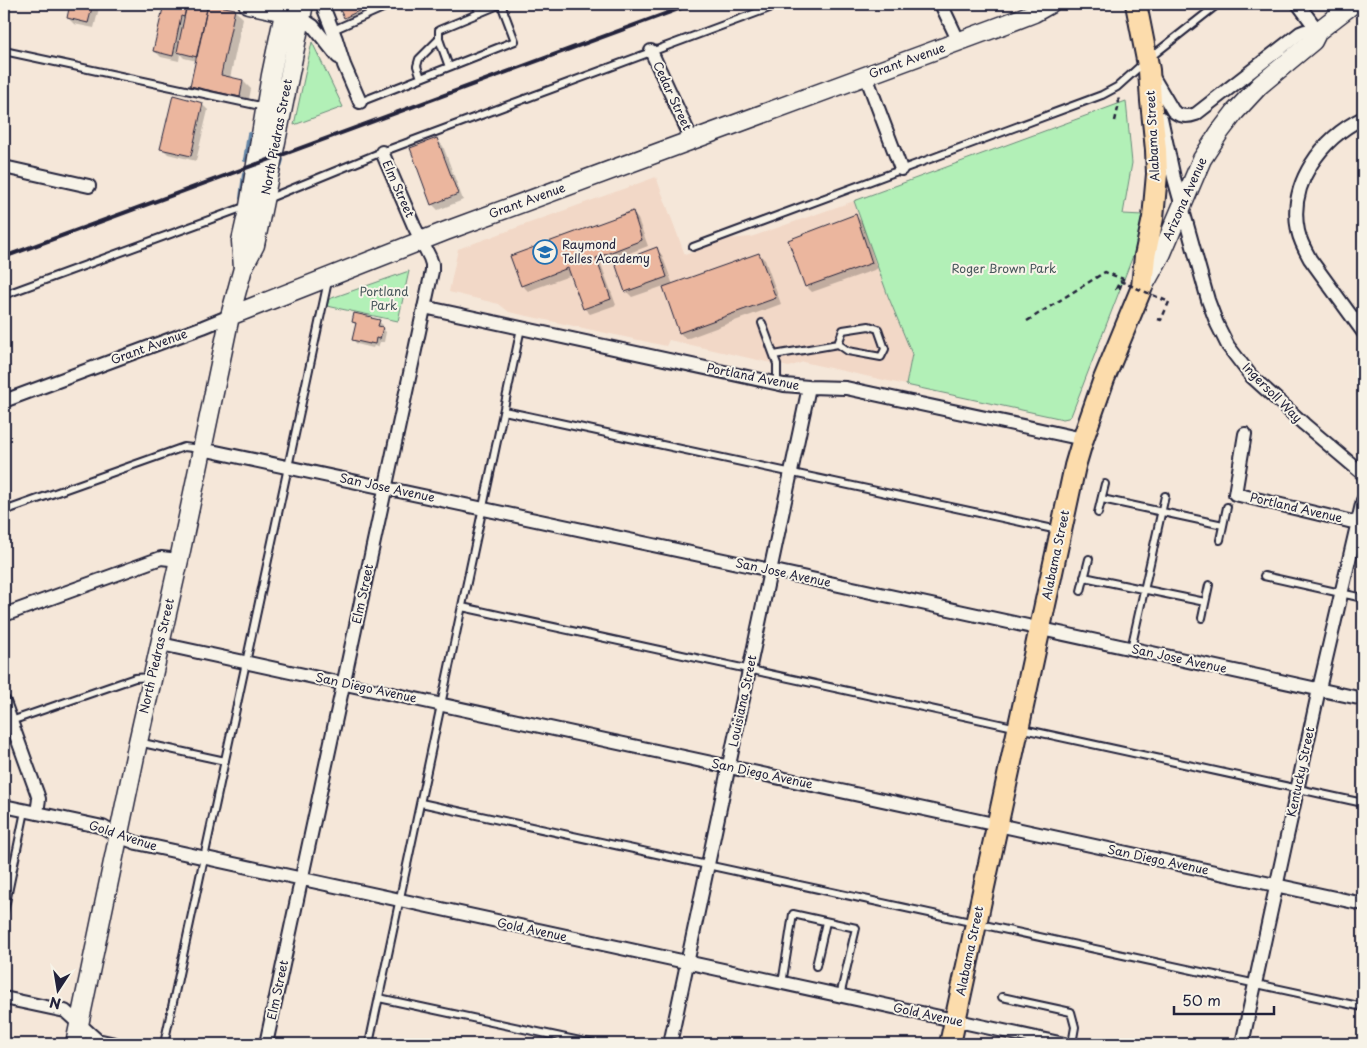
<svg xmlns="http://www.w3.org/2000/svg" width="1367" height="1048" font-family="'Playpen Sans',sans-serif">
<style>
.built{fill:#f2d8c7}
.green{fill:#b2f0b7;stroke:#6a8979}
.shadow{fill:#0003}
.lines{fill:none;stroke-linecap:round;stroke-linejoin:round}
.stream{stroke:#6485a6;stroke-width:4}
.building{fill:#ebb69e;stroke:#22223b}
.lane-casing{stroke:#22223b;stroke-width:10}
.street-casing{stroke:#22223b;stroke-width:16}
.secondary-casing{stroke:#22223b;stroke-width:21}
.primary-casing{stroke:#22223b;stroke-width:24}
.path{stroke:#22223b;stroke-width:2.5;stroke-dasharray:5 4;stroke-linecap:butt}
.lane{stroke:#f7f3e8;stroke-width:6}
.street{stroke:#f7f3e8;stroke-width:12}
.secondary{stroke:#f7f3e8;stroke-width:18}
.primary{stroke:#fcdcac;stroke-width:20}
.rail{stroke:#22223b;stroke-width:4}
.path-bridge{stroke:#22223b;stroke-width:2.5;stroke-dasharray:5 4;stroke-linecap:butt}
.labels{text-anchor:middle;stroke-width:4;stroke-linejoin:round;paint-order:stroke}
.street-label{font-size:12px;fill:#22223b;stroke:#f7f3e8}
.poi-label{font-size:12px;fill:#22223b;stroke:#f7f3e8;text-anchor:start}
.park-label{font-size:12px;fill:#46565a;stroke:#f7f3e8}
</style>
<rect width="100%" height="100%" fill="#f5e7d9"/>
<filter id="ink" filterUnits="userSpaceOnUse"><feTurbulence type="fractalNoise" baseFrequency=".02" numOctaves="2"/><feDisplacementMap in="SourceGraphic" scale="10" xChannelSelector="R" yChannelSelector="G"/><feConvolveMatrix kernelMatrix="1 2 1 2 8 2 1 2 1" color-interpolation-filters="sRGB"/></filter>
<g filter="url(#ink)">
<path class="built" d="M656,177L685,255L728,239L751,237L854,201L888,296L912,354L906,385L803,362L789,367L669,340L666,346L509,312L499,304L449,292L458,249Z"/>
<path class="green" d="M312,42L343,107L294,125Z
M1126,101L1132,163L1123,214L1143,215L1136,248L1071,416L1068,418L1063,419L906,385L912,354L888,296L854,201Z
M409,271L398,321L327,306L329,299Z"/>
<path class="shadow" d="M71,4H100L94,28L74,24L68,18Z
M165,4H205L234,10L243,18L230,78L243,81L251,89L248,104L200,94L192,86L197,61L184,58L180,54L179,61L161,57L155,51Z
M338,4H392L367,9L346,19Z
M202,104L208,110L196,161L168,154L162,148Z
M437,140L443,146L463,200L438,210L432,204Z
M632,213L638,219L648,246L601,264L616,305L590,314L584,308L572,275L528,291L522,285Z
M856,216L862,222L877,269L812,292L806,286Z
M656,249L662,255L673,285L759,254L765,260L781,304L686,339L680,333L664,286L632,297L626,291Z
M373,320L379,322L383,325L382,328L386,332L384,342H380L378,347L374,346L373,348L357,344L353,340L356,325L353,322Z"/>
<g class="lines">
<path class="stream" d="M245,160L249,134
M279,170L282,160
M241,198L244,174"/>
</g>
<path class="building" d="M70,4H93L88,23L67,18Z
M164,4H187L184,17L181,16L173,56L153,51Z
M187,4H208L197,57L177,52Z
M208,4L235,9L221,75L243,80L240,97L190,86Z
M337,4H387L368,13L365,8L344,18Z
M173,95L203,103L191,156L160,149Z
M437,138L458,194L431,205L410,148Z
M633,211L642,240L596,258L611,299L583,309L568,268L521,286L510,256Z
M856,214L872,263L805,287L788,240Z
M657,247L667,277L625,292L615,263Z
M759,253L776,298L679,333L663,287Z
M354,313L372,317L371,318L380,320L378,326L383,327L380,339L376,338L375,344L370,343V344L352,340L356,323L352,322Z"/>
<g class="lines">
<g class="lane-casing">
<path id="lane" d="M476,4L479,12
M333,30L392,4
M439,39V30L501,4
M4,51L265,107
M449,67L515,41L501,4
M360,102L449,67L439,39L419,59L417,66L421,78
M267,199L382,152L780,4
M693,247L1102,95L1117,87L1147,60L1218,4
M4,295L247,206
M762,323L777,364V383
M774,355L838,344L848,351L881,357L885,349L878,329L869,326L843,330L838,344
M504,411L1058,530
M1102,499L1223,525
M4,511L184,447L201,449
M1098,513L1105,484
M1220,540L1227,507
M1264,576L1363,598
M1084,577L1205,602
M1081,591L1089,559
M462,607L1363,803
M1202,618L1209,585
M1131,649L1165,496
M11,721L135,678L151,677
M138,742L225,761
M421,803L1363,1007
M4,912L25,811
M816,966L826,922
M782,984L793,914L856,928L840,996
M1002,997L1071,1012L1075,1027L1072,1044
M379,998L594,1044
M164,1044L328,281
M369,1044L521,328"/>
</g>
<g class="street-casing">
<path id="street" d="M322,4L336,39L344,65L360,102
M941,4L959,42
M1298,4L1318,31
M301,18L313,26L338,57
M651,51L692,140
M866,76L901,169
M1153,77L1173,111C1180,117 1188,117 1196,114L1300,33L1305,31H1318
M1161,118L1174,178L1208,300L1217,324L1228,346L1251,376L1304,424L1363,474
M1363,118C1322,138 1288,183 1298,231C1300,241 1305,250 1310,259L1363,332
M4,167L89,186
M424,307L784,385L809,387L846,388L1083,439
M4,401L203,327L230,316
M1245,434L1235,494L1357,523
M202,449L770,570L1363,699
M4,615L161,558L179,560
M161,644L1363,904
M4,702L37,793L39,799L37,813
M4,806L103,827L118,836L137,843L1064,1044
M4,998L65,1011L97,1040L115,1044
M266,1044L432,271V264L430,258L414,226L382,152
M670,1044L809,387
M1242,1044L1319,689L1363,500"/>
</g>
<g class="secondary-casing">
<path id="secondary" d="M248,4L284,12L295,16
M243,268L241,241L249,206L271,75L286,4
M1143,287L1162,253L1202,159L1219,133L1235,112L1260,85L1313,41L1318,31L1353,4
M230,316L446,231L1006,24L1034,13L1050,4
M75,1044L138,742L179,560L230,316L243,268L255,245L304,4"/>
</g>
<g class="primary-casing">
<path id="primary" d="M950,1044L1075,466L1083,439L1104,379L1142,287L1145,256L1153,218L1157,174L1156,150L1151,101L1149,70L1136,4"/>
</g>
<path class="path" d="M1115,121L1119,104L1118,96
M1158,319L1161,320L1169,302
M1027,321L1105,272L1123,279L1119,290L1116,289L1120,281"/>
<use href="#lane" class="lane"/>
<use href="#street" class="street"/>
<use href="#secondary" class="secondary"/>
<use href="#primary" class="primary"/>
<path class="rail" d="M4,257L692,4"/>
<path class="path-bridge" d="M1120,281L1169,302"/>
</g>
</g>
<defs>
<g id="school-ring" transform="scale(1.25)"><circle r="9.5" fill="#f7f3e8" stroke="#1f6fb2" stroke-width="1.5"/><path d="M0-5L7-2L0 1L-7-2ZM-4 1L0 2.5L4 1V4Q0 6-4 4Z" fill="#1f6fb2"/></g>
</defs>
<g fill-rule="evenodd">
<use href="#school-ring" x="545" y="252"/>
</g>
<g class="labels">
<g class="street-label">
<text transform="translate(907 61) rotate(-20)" y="4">Grant Avenue</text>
<text transform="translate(672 96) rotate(65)" y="4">Cedar Street</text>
<text transform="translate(1153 136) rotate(-93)" y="4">Alabama Street</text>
<text transform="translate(277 137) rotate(-79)" y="4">North Piedras Street</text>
<text transform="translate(398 189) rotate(66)" y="4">Elm Street</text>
<text transform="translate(1185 199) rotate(-66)" y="4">Arizona Avenue</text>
<text transform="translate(527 201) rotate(-20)" y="4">Grant Avenue</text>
<text transform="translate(149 347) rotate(-20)" y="4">Grant Avenue</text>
<text transform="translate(753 377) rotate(11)" y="4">Portland Avenue</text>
<text transform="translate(1272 393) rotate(45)" y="4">Ingersoll Way</text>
<text transform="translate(387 488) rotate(12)" y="4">San Jose Avenue</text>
<text transform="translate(1296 508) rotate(13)" y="4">Portland Avenue</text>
<text transform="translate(1056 555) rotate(-78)" y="4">Alabama Street</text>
<text transform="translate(783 573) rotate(12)" y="4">San Jose Avenue</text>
<text transform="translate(363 594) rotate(-78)" y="4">Elm Street</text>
<text transform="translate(157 656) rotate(-77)" y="4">North Piedras Street</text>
<text transform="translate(1179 659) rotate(12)" y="4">San Jose Avenue</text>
<text transform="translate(366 688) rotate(12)" y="4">San Diego Avenue</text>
<text transform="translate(743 701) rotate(-78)" y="4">Louisiana Street</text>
<text transform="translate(1301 772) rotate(-78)" y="4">Kentucky Street</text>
<text transform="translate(762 774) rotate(12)" y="4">San Diego Avenue</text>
<text transform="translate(123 836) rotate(18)" y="4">Gold Avenue</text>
<text transform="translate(1158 860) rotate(12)" y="4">San Diego Avenue</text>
<text transform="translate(532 930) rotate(12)" y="4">Gold Avenue</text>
<text transform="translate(970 951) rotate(-78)" y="4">Alabama Street</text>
<text transform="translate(278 990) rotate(-78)" y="4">Elm Street</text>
<text transform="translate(928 1015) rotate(12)" y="4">Gold Avenue</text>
</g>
<g class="poi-label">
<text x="562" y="249">Raymond<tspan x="562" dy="14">Telles Academy</tspan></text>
</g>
<g class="park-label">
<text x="1004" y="273">Roger Brown Park</text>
<text x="384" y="296">Portland<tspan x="384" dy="14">Park</tspan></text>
</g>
</g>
<rect width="1367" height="1048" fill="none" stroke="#f7f3e8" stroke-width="20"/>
<rect x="10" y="10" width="1347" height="1028" fill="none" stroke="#22223b" stroke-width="2" filter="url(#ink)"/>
<g transform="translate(58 990) rotate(192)" stroke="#f7f3e8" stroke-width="4" paint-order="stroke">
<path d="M0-4L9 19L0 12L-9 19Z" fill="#22223b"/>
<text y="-8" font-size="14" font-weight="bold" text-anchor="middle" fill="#22223b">N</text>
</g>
<path d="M1174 1006v8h100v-8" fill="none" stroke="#22223b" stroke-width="2.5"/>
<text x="1182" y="1006" font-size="15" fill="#22223b" stroke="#f7f3e8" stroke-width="4" paint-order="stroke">50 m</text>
</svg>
